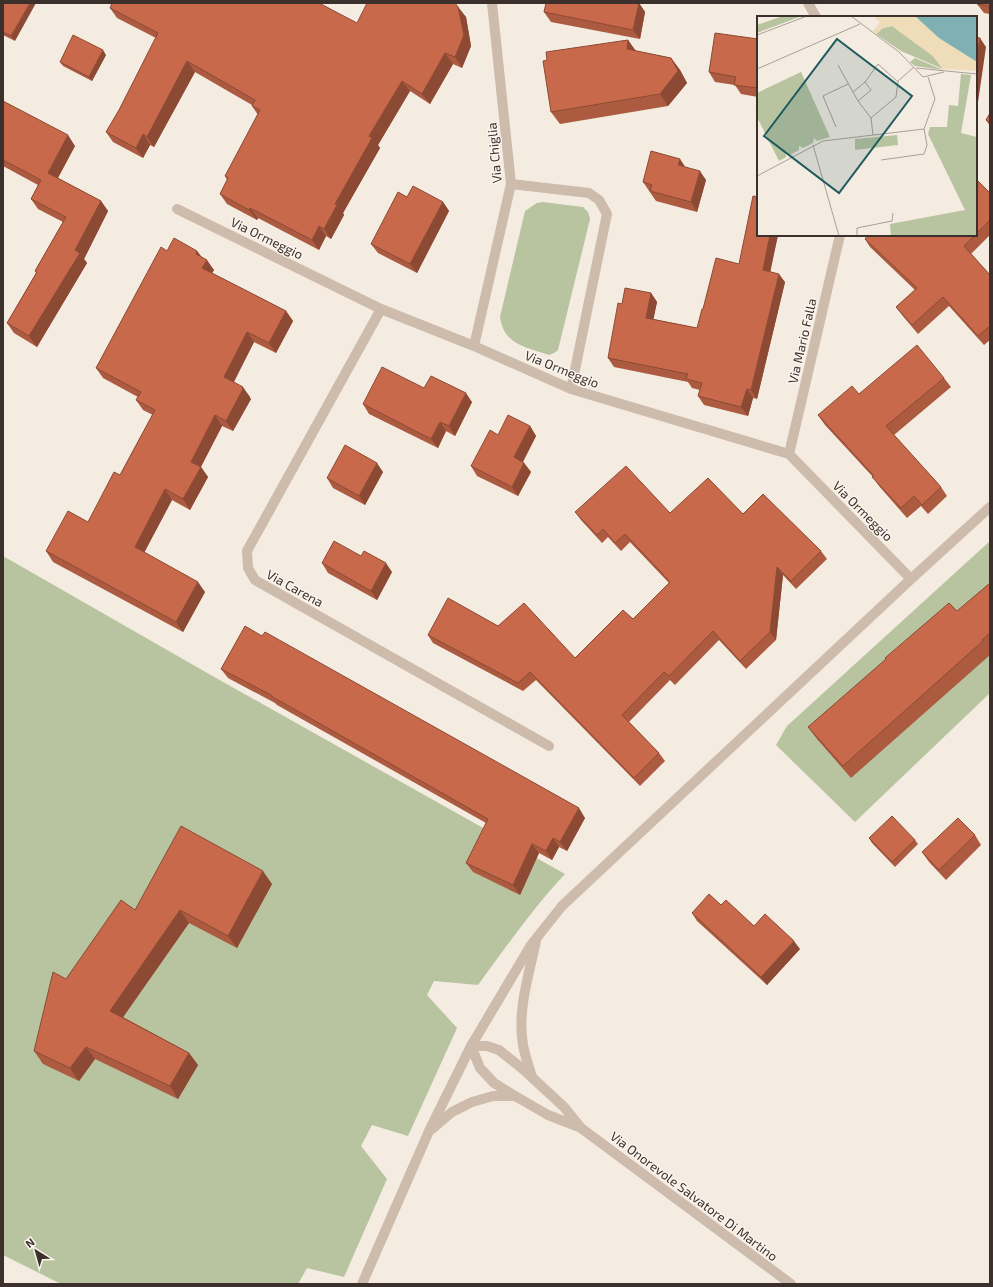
<svg xmlns="http://www.w3.org/2000/svg" width="993" height="1287" font-family="'Exo 2',sans-serif">
<style>
.green{fill:#b8c4a0}
.lines{fill:none;stroke-linecap:round;stroke-linejoin:round}
.minor{stroke:#cdbbac;stroke-width:10}
.tertiary{stroke:#cdbbac;stroke-width:10}
.wall{fill:#ac5a40}
.shaded-wall{fill:#8c4a34}
.building{fill:#c8694b;stroke:#8c4a34}
.labels{text-anchor:middle;stroke-width:3;stroke-linejoin:round;paint-order:stroke}
.street-label{font-size:13px;fill:#3b302b;stroke:#fbf5ee}
.inset-road{fill:none;stroke:#aaa098;stroke-width:1}
.view{fill:#1f5a5e;fill-opacity:0.15;stroke:#1f5a5e;stroke-width:2}
.inset-edge{fill:none;stroke:#3b302b;stroke-width:2}
</style>
<rect width="100%" height="100%" fill="#f4ebe1"/>
<path class="green" d="M543,202L583,207L588,212L590,219L558,350L554,353L549,355C526,347 504,345 500,317L525,211L537,203Z
M990,541V693L855,822L776,745L787,726Z
M3,556L216,678L565,874C533,908 506,947 478,985L434,981L427,995L457,1028L408,1136L372,1125L361,1146L387,1179L344,1277L307,1268L298,1284H61L3,1255Z"/>
<g class="lines">
<path class="minor" d="M808,3L816,17
M511,184L589,193L599,200L607,214L571,389
M177,209L381,309L474,346L571,389L789,454L911,579
M381,309L247,551L248,568L255,580L549,746
M474,346L511,184L492,3
M789,454L840,235
M532,1077C529,1067 525,1056 523,1045C517,1010 529,975 536,941
M515,1096L494,1083L480,1068L471,1046L531,945L562,906L911,579L990,507"/>
<path class="tertiary" d="M432,1129L452,1112L472,1102L493,1096H515L548,1115L579,1127
M362,1284L429,1131L471,1046H487L499,1050L524,1070L564,1107L581,1128L791,1284"/>
</g>
<path class="wall" d="M3,3L15,41L3,35Z
M639,3L645,12L640,39L551,22L544,12Z
M990,3V14L984,13L977,4Z
M458,7L466,17L471,46L462,68L453,64L430,104L410,91L378,145L380,148L343,213L344,215L331,239L326,236L319,250L258,218L257,220L227,204L220,194L227,180L225,176L258,115L252,106V105L195,72L154,147L150,145L143,158L113,142L106,132L119,110L156,38L117,18L110,8L357,23Z
M758,39V97L741,94L735,85L715,82L709,72Z
M628,40L636,51L671,58L680,70L687,83L668,106L560,124L551,112Z
M106,55L92,81L63,66L60,62Z
M3,101L75,146L58,178L101,201L108,211L84,259L87,263L37,347L14,333L7,323L36,273L35,271L63,222L38,209L31,199L38,185L3,166Z
M990,113V126L986,120Z
M686,167L706,180L697,212L656,201L643,182Z
M976,179L990,193V235L971,254L990,275V340L984,345L949,306L918,334L902,315L896,307L915,290L870,247L865,239L868,235H976Z
M407,197L443,202L449,211L417,273L378,253L371,244Z
M778,235L770,271L785,282L757,399L753,398L748,416L704,405L698,396L700,390L692,388L688,382L614,367L608,358L622,304L651,293L657,302L653,319L697,328L703,309L739,264Z
M167,251H197L201,257L214,270L212,273L286,311L293,321L276,353L254,342L234,382L250,397V398L251,399L233,431L222,426L201,467L208,477L190,510L172,500L144,552L205,592L183,632L53,562L46,551L88,522L120,475L153,415L143,410L136,400L138,397L103,378L96,368Z
M944,378L951,387L894,435L941,487L947,496L928,514L921,506L907,518L879,486L873,477L825,425L818,415L859,394Z
M424,388L472,402L455,436L446,431L438,448L369,414L363,404Z
M530,426L536,436L523,462L524,463L531,472L518,496L477,476L471,466L498,435Z
M383,472L365,505L333,488L327,478Z
M575,512L670,513L743,514L821,551L827,559L796,589L783,575L776,640L746,669L719,640L675,685L670,680L629,722L659,753L665,761L640,786L536,680L523,691L433,643L428,635L498,626L575,658L633,619L669,583L630,542L621,551L608,537L602,543L581,520Z
M361,556L392,572L377,600L328,573L322,563Z
M990,583V655L851,778L817,739L808,727L957,611Z
M262,636L585,818L567,851L559,847L552,860L539,853L520,895L473,872L466,863L486,823L277,705L275,703L228,678L221,669Z
M975,835L981,845L946,880L929,862L922,852Z
M869,838L915,840L918,844L895,867L872,843Z
M272,884L237,948L189,923L123,1017L189,1053L198,1065L178,1099L95,1059L79,1081L43,1064L34,1051L66,979L135,910Z
M721,905L754,926L800,949L767,985L697,921L692,913Z"/>
<path class="shaded-wall" d="M30,3H36L15,41L11,36Z
M639,3L645,12L640,39L633,30Z
M458,7L466,17L471,46L462,68L455,57Z
M980,38L986,47L978,102L976,99V61Z
M628,40L637,53L627,49Z
M103,50L106,55L92,81L89,77Z
M445,53L453,64L430,104L422,94Z
M671,58L680,70L687,83L668,106L660,94Z
M187,61L195,72L154,147L147,137Z
M402,81L410,91L378,145L380,148L343,213L344,215L331,239L324,229L335,204L369,136Z
M143,134L150,145L143,158L136,148Z
M68,135L75,146L55,183L48,173Z
M680,159L686,168L678,165Z
M700,171L706,180L697,212L691,202Z
M101,201L108,211L84,259L87,263L37,347L29,336Z
M443,202L449,211L417,273L410,264Z
M250,208L258,218L257,220L249,210Z
M319,226L326,236L319,250L312,240Z
M770,235H778L769,278L763,270Z
M197,251L205,261L196,254Z
M207,260L214,270L209,278L202,268Z
M779,274L785,282L757,399L751,390Z
M651,293L657,302L652,327L646,318Z
M286,311L293,321L276,353L269,343Z
M247,332L254,342L231,387L224,377Z
M243,387L250,397V398L251,399L233,431L226,421Z
M747,389L753,398L748,416L741,407Z
M466,393L472,402L455,436L449,426Z
M215,415L222,426L198,472L191,462Z
M440,422L446,431L438,448L431,439Z
M530,426L536,436L520,467L514,457Z
M377,463L383,472L365,505L359,496Z
M524,463L531,472L518,496L512,487Z
M201,467L208,477L190,510L183,499Z
M165,489L172,500L142,557L135,547Z
M386,563L392,572L377,600L371,591Z
M777,567L783,575L776,640L770,632Z
M198,582L205,592L183,632L176,622Z
M579,808L585,818L567,851L560,842Z
M553,838L559,847L552,860L546,851Z
M532,844L539,853L520,895L513,885Z
M263,871L272,884L237,948L228,936Z
M180,910L189,923L119,1023L110,1011Z
M794,941L800,949L767,985L761,977Z
M86,1047L95,1059L79,1081L70,1068Z
M189,1053L198,1065L178,1099L170,1086Z"/>
<path class="building" d="M3,3H30L11,36L3,32Z
M112,3H319L357,23L367,3H455L458,7L464,35L455,57L445,53L422,94L402,81L369,136L372,138L335,204L337,205L324,229L319,226L312,240L250,208L249,210L220,194L228,178L225,176L260,110L252,106L255,100L187,61L147,137L143,134L136,148L106,132L119,110L158,33L110,8Z
M546,3H639L633,30L544,12Z
M977,3H990V6L977,4Z
M715,33L758,39V88L734,85L736,77L709,72Z
M73,35L103,50L89,77L60,62Z
M976,37L980,38L976,61Z
M628,40L627,49L671,58L678,71L660,94L551,112L543,61L547,60L546,52Z
M3,101L68,135L48,173L101,201L75,250L80,253L29,336L7,323L37,272L35,271L66,217L31,199L41,180L3,160Z
M990,113V123L986,120Z
M651,151L680,159L678,165L700,171L691,202L650,191L652,185L643,182Z
M976,179L990,193V220L976,234Z
M413,186L443,202L410,264L371,244L398,192L407,197Z
M753,196L758,197V235H770L763,270L779,274L751,390L747,389L741,407L698,396L702,383L686,379L688,374L608,358L618,303L622,304L625,288L651,293L646,318L697,328L702,309H703L716,258L739,264Z
M868,235H975L964,246L990,275V326L978,336L943,297L912,325L896,307L917,288L865,239Z
M174,238L197,251L196,254L207,260L202,268L286,311L269,343L247,332L224,377L243,387L242,388L243,389L226,421L215,415L191,462L201,467L183,499L165,489L135,547L198,582L176,622L46,551L68,511L88,522L114,472L120,475L155,410L136,400L141,392L96,368L161,247L167,251Z
M917,345L944,378L886,426L941,487L922,505L914,496L901,508L872,477L874,476L818,415L852,386L859,394Z
M382,367L424,388L431,376L466,393L449,426L440,422L431,439L363,404Z
M508,415L530,426L514,457L524,463L512,487L471,466L490,430L498,435Z
M345,445L377,463L359,496L327,478Z
M626,466L670,513L708,478L743,514L763,494L821,551L791,581L777,567L770,632L740,661L713,631L669,676L664,672L622,715L659,753L634,778L530,672L518,683L428,635L448,598L498,626L524,603L575,658L623,610L633,619L670,582L625,534L615,543L603,529L597,535L575,512Z
M334,541L361,556L364,551L386,563L371,591L322,563Z
M990,583V633L982,640L983,641L843,766L808,727L886,659L885,658L949,603L957,611Z
M245,626L262,636L265,632L579,808L560,842L553,838L546,851L532,844L513,885L466,863L488,819L271,696V695L221,669Z
M892,816L915,840L892,862L869,838Z
M958,818L975,835L939,870L922,852Z
M181,826L263,871L228,936L180,910L110,1011L189,1053L170,1086L86,1047L70,1068L34,1051L53,972L66,979L121,900L135,910Z
M709,894L721,905L726,900L754,926L765,914L794,941L761,977L692,913Z"/>
<g class="labels">
<g class="street-label">
<text transform="translate(494 153) rotate(-95)" y="5">Via Chiglia</text>
<text transform="translate(267 238) rotate(26)" y="5">Via Ormeggio</text>
<text transform="translate(802 341) rotate(-77)" y="5">Via Mario Falla</text>
<text transform="translate(562 369) rotate(22)" y="5">Via Ormeggio</text>
<text transform="translate(863 511) rotate(45)" y="5">Via Ormeggio</text>
<text transform="translate(295 588) rotate(29)" y="5">Via Carena</text>
<text transform="translate(694 1196) rotate(37)" y="5">Via Onorevole Salvatore Di Martino</text>
</g>
</g>
<g transform="translate(757 16)">
<rect width="220" height="220" fill="#f4ebe1"/>
<path d="M26,0H45L0,17V9ZM135,10L176,40L186,53L144,35L119,18L126,12ZM158,42L186,54L158,50L153,46ZM44,56L73,121L60,125L57,122L56,127L46,132L42,130V134L33,139L29,137V141L22,145L0,101V77ZM204,58L214,59L204,117L220,121V220H134L133,208L208,194L171,118L173,111H190L192,89L201,90ZM140,119L141,129L98,134V123Z" fill="#b8c4a0"/>
<path d="M116,0H158L182,22L220,46V55L186,53L176,40L135,10L126,12L119,18L116,15L123,6Z" fill="#efdcb8"/>
<path d="M158,0H220V46L182,22Z" fill="#7fb0b2"/>
<path class="inset-road" d="M94,0L142,36L166,61L187,56M0,19L50,0M81,49L101,85L114,102L116,119M159,52L220,58M0,53L103,8M96,76L108,66L121,48L141,66M101,85L114,74L108,66M114,102L139,81L141,65L157,51M79,111L66,80L91,68M56,129L82,220M124,144L167,138L170,129L167,113M0,160L66,125L167,113L178,83L171,61M100,220V212L135,205L136,197"/>
<path class="view" d="M80,23L155,80L82,177L7,120Z"/>
<rect width="220" height="220" class="inset-edge"/>
</g>
<rect width="993" height="1287" fill="none" stroke="#3b302b" stroke-width="8"/>
<g transform="translate(36 1251) rotate(323)" stroke="#fbf5ee" stroke-width="3" paint-order="stroke">
<path d="M0-3L7 15L0 10L-7 15Z" fill="#3b302b"/>
<text y="-6" font-size="11" font-weight="bold" text-anchor="middle" fill="#3b302b">N</text>
</g>
</svg>
